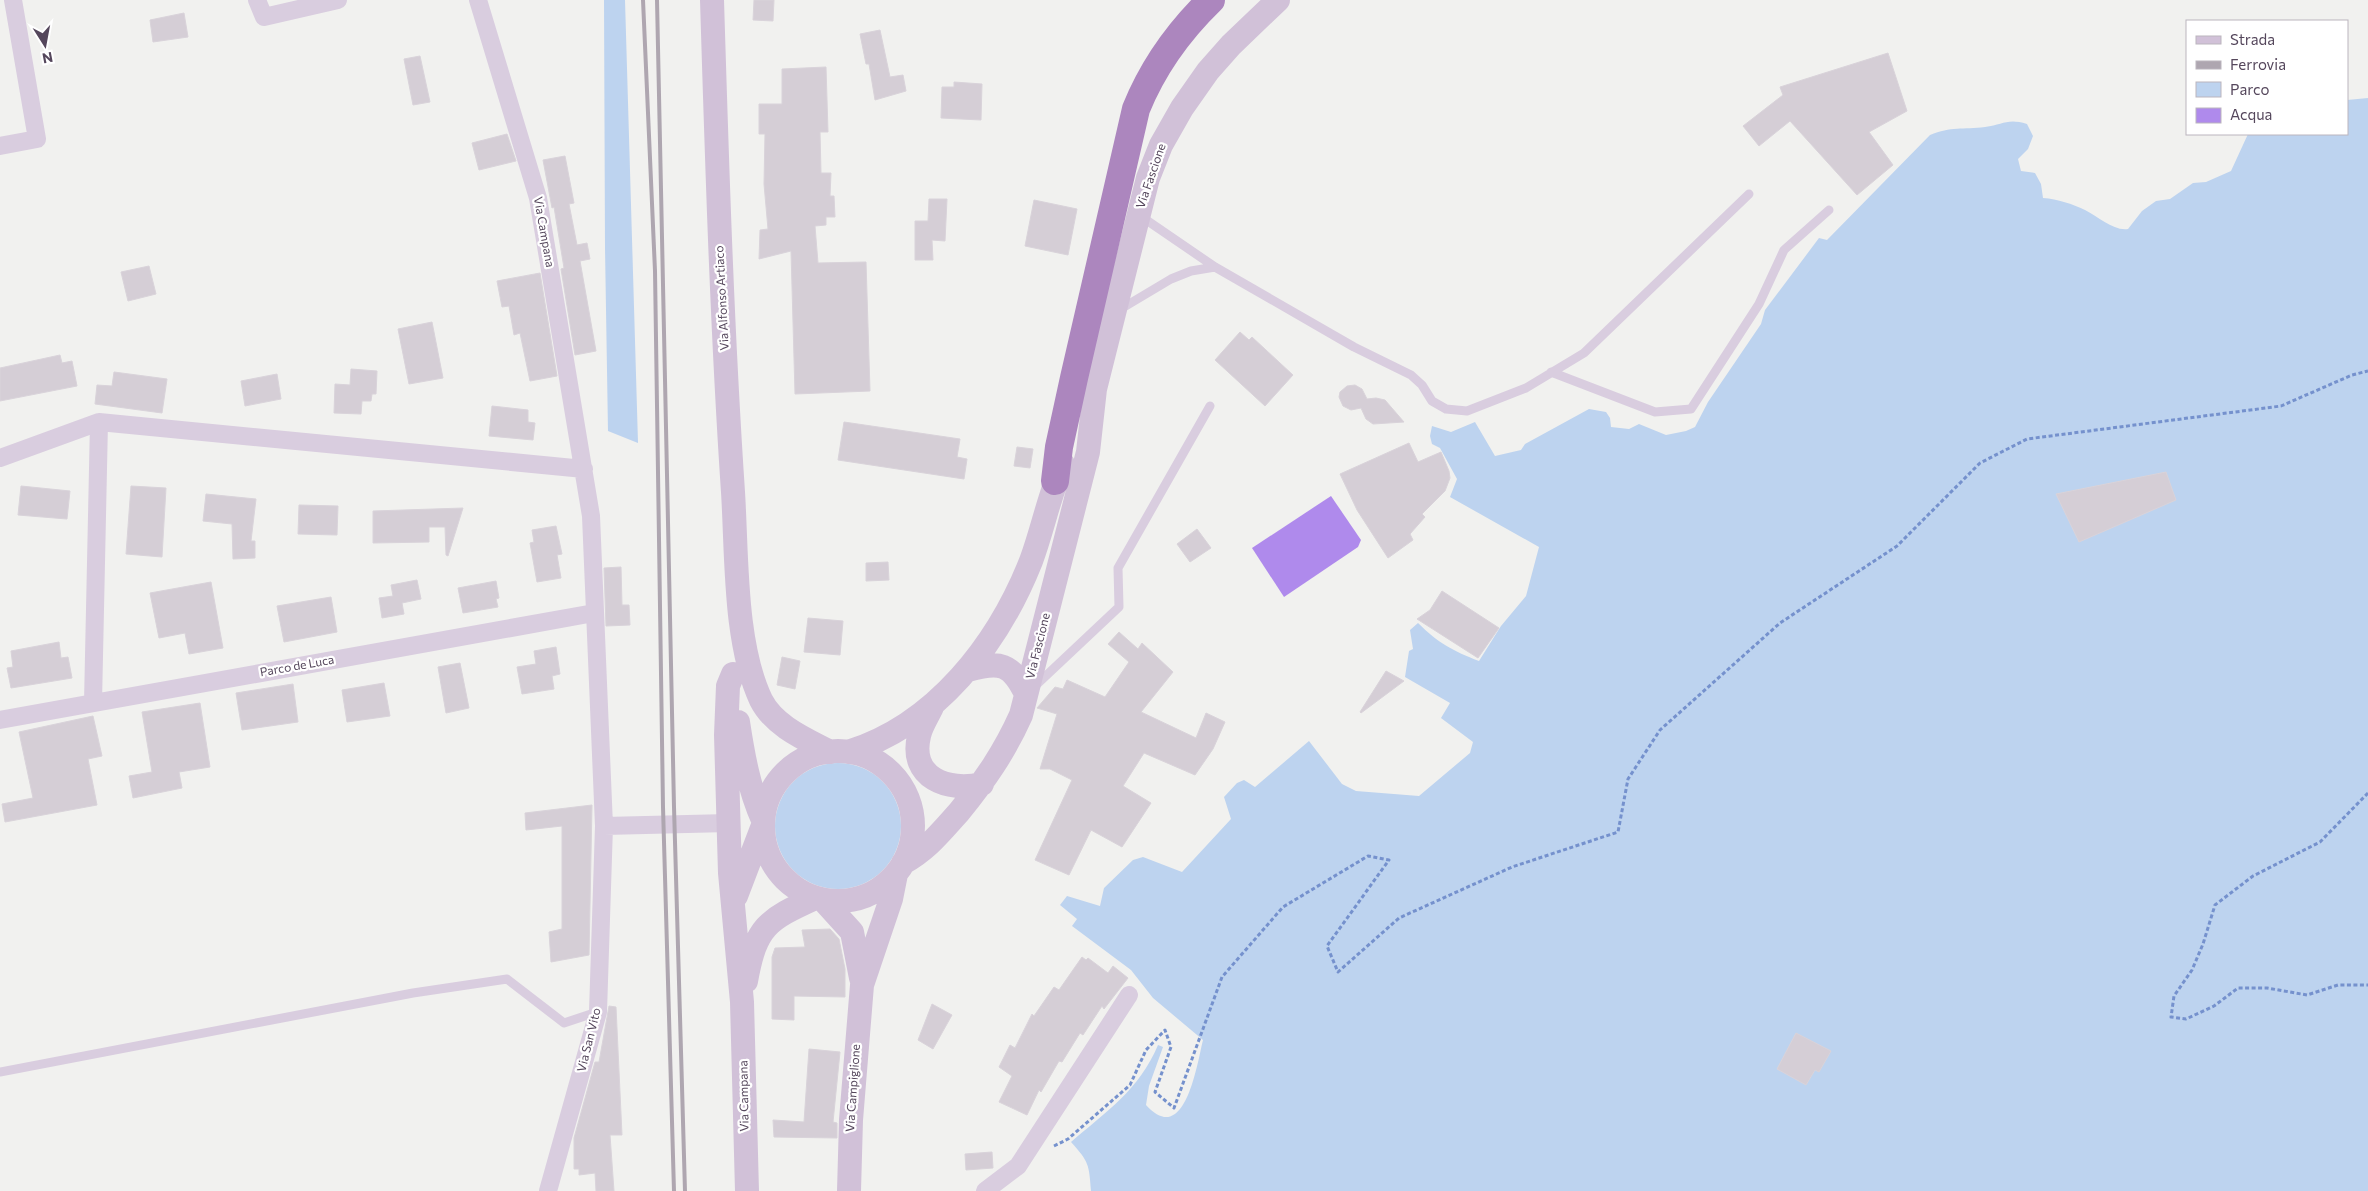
<svg xmlns="http://www.w3.org/2000/svg" width="2368" height="1191" font-family="Commissioner,sans-serif">
<style>
.green{fill:#bdd3ef}
.water{fill:#af8aec}
.building{fill:#d5ced6;stroke:#d9d3da}
.lines{fill:none;stroke-linecap:round;stroke-linejoin:round}
.path{stroke:#7591cd;stroke-width:3;stroke-dasharray:4 2.5;stroke-linecap:butt}
.lane{stroke:#d9cddf;stroke-width:9}
.street{stroke:#d9cddf;stroke-width:18}
.secondary{stroke:#d1c1d8;stroke-width:24}
.highway{stroke:#ac86be;stroke-width:28}
.rail{stroke:#aea6b0;stroke-width:4}
.labels{text-anchor:middle;stroke-width:4.5;stroke-linejoin:round;paint-order:stroke}
.street-label{font-size:12px;fill:#55475c;stroke:#fff}
</style>
<rect width="100%" height="100%" fill="#f1f1ef"/>
<path class="green" d="M604,0H625L638,443L608,431L605,248Z
M2368,98V1191H1091C1089,1164 1089,1162 1071,1142C1107,1111 1139,1090 1158,1045L1163,1047L1149,1086L1146,1105C1185,1148 1197,1064 1203,1040L1153,998L1131,970L1072,926L1077,919L1060,905L1067,896L1100,906L1104,888L1133,860L1143,857L1182,872L1231,819L1224,797L1237,783L1244,780L1255,787L1309,741L1342,784L1356,791L1419,796L1470,753L1473,742L1441,718L1450,703L1405,677L1409,651L1413,649L1410,630L1418,623C1438,643 1453,651 1479,661L1501,626L1526,596L1539,547L1450,497L1457,479L1440,448L1432,444L1430,436L1432,426L1451,432L1475,422L1495,456L1521,450L1525,444L1589,409L1606,412L1610,418L1611,427L1629,429L1639,424L1666,435L1686,431L1695,427L1708,402L1761,324L1765,310L1819,238L1827,240L1930,135C1951,126 1963,130 1985,127C2003,125 2007,118 2027,124L2033,136L2028,149L2018,159L2021,171L2035,173L2041,184L2043,198C2058,199 2072,204 2085,210C2099,217 2113,231 2128,229L2142,211L2156,201L2170,199L2193,183L2206,182L2231,171L2248,134H2347V100Z
M775 826a63 63 0 1 1 126 0a63 63 0 1 1-126 0Z"/>
<path class="water" d="M1331,496L1361,540L1358,547L1284,597L1252,548Z"/>
<path class="building" d="M754,0H774L773,21L753,20Z
M184,13L188,37L153,42L150,20Z
M880,30L890,77L903,75L906,91L875,100L869,64H866L860,34Z
M1888,53L1907,111L1869,132L1893,165L1857,195L1790,121L1759,146L1743,126L1783,95L1780,87Z
M420,56L430,102L413,105L404,59Z
M826,67L828,132H820L821,173H831L830,196H834L835,217H826V225L815,226L818,263L866,262L870,391L795,394L791,251L759,259L760,230L768,229L764,184L765,134H759V104H782V69Z
M954,82L982,84L981,120L941,118L942,87H954Z
M507,134L516,161L479,170L472,143Z
M565,156L574,203L569,204L577,245L587,243L590,259L580,261L596,351L575,355L561,269L564,268L554,207L552,208L543,160Z
M929,199H947L945,241L932,240L933,260H915V221H928Z
M1034,200L1077,209L1068,255L1025,246Z
M149,266L156,294L128,301L121,272Z
M540,273L557,376L530,381L520,333L514,335L509,306L502,307L497,281Z
M432,322L443,378L409,384L398,329Z
M1240,332L1249,340L1252,337L1293,375L1265,406L1215,360Z
M60,355L62,363L72,361L77,386L0,401V368Z
M351,369L377,371L376,394H372L371,401H362L361,414L334,413L335,384L350,385Z
M114,372L167,379L162,413L95,404L97,385L112,386Z
M277,374L281,399L245,406L241,381Z
M1355,385L1362,389L1367,399L1376,398L1385,400L1404,422L1373,424L1366,419L1361,408L1351,410L1343,406L1339,397L1340,392L1347,386Z
M492,406L528,410V422L535,423L533,440L489,436Z
M844,422L960,439L957,457L967,459L964,479L838,460Z
M1409,443L1418,462L1441,452L1449,471L1450,478L1445,491L1422,514L1425,517L1410,534L1413,540L1388,558L1357,510L1340,474Z
M1017,447L1033,449L1030,468L1014,466Z
M2166,472L2176,500L2079,542L2056,494Z
M21,486L70,491L67,519L18,515Z
M131,486L166,488L162,557L126,554Z
M206,494L256,499L251,541H255V558L233,559L232,524L203,521Z
M299,505L338,506L337,535L298,534Z
M463,508L448,556L446,555L445,527H429V542L373,543V511Z
M556,526L562,554L557,555L561,578L537,582L530,543L534,542L532,530Z
M1197,529L1211,548L1190,562L1177,544Z
M888,562L889,580L866,581V563Z
M621,567L622,605H629L630,625L606,626L604,568Z
M417,580L421,599L402,603L404,614L382,618L379,598L393,596L391,585Z
M496,581L499,598L496,599L498,607L463,613L458,588Z
M211,582L223,648L189,654L185,633L159,638L150,593Z
M1442,591L1499,628L1478,658L1417,619L1430,610Z
M331,597L337,632L284,642L277,606Z
M808,618L843,621L840,655L804,652Z
M1119,632L1138,649L1142,643L1173,672L1141,712L1196,738L1206,713L1225,722L1213,749L1195,775L1144,753L1123,786L1151,803L1122,847L1091,830L1069,875L1035,860L1072,780L1050,769H1040L1057,714L1037,708L1055,687L1063,689L1067,680L1105,697L1129,662L1108,644Z
M59,642L61,658L68,657L72,678L11,688L7,668L13,667L11,651Z
M556,647L560,674L552,676L554,689L522,694L517,667L536,664L534,651Z
M782,657L800,661L795,689L777,685Z
M460,663L469,708L446,713L438,667Z
M1386,671L1404,681L1361,713L1360,712Z
M384,683L390,716L347,722L342,690Z
M293,684L298,722L242,730L236,693Z
M200,703L210,767L179,772L182,788L133,798L129,776L152,772L142,712Z
M93,716L102,756L88,759L97,805L5,822L2,804L33,798L19,732Z
M592,805L589,955L551,962L549,932L562,929V826L526,830L525,813Z
M830,929L839,939L845,969V997L794,996V1020L772,1019V957L775,948L805,947L802,930Z
M1082,957L1086,960L1088,958L1108,973L1113,966L1128,978L1104,1009L1102,1006L1083,1035L1080,1033L1062,1062L1059,1061L1041,1092L1039,1090L1027,1115L999,1102L1012,1076L999,1067L1010,1045L1015,1048L1032,1014L1034,1016L1054,987L1059,990Z
M932,1004L952,1015L933,1049L918,1040Z
M609,1006L616,1007L622,1135H610L614,1191H596L595,1173L579,1175V1169H574V1138L595,1062H599Z
M1796,1033L1831,1051L1819,1072L1815,1070L1806,1085L1777,1069Z
M809,1049L840,1052L833,1122L837,1123V1138L774,1137L773,1120L804,1122Z
M992,1152L993,1168L966,1170L965,1154Z"/>
<g class="lines">
<path class="path" d="M2368,793L2320,842L2253,876L2215,905L2203,944L2192,970L2174,996L2171,1017L2186,1019L2214,1006L2238,988H2267L2307,995L2338,985H2368
M1054,1146L1068,1139L1130,1085L1146,1050L1165,1030L1171,1047L1155,1092L1174,1108L1222,977L1283,907L1368,856L1389,860L1327,946L1338,972L1399,918L1512,867L1618,832L1628,779L1660,730L1780,623L1897,546L1980,463L2027,439L2281,406L2352,375L2368,371"/>
<path class="lane" d="M1139,215L1215,267L1354,347L1411,375L1422,385L1432,401L1446,409L1467,411L1526,388L1584,353L1749,194
M1119,310L1171,279L1191,271L1215,267
M1551,372L1655,412L1691,409L1759,304L1784,250L1829,210
M1034,687L1119,607L1118,568L1210,406
M0,1072L413,993L507,979L564,1023L597,1012"/>
<path class="street" d="M257,0L264,17L338,0
M478,0L538,198L591,516L604,826L729,823
M0,146L37,139L13,0
M0,458L99,422L584,469
M93,703L99,422
M0,720L594,613
M548,1191L598,1012L604,826
M985,1191L1018,1166L1129,995"/>
<path class="secondary" d="M712,0C717,164 722,328 733,492C737,555 734,643 761,700C774,726 805,739 830,752
M968,670C1000,661 1011,663 1026,694
M733,674L728,686L726,735L730,873L742,1002L747,1191
M932,707C928,716 921,726 919,736C909,778 948,792 982,784
M738,722C743,755 749,789 763,820
M763 826a75 75 0 1 1 150 0a75 75 0 1 1-150 0Z
M848,752C936,725 998,644 1031,561C1043,529 1049,495 1063,464
M903,863C927,850 941,832 959,812C985,780 1004,753 1021,715L1088,452L1095,389L1148,178L1161,145L1182,108L1208,71L1231,45L1278,0
M736,896L762,828
M823,900L852,932L861,978
M746,981C756,926 767,920 815,898
M849,1191L851,1120L862,985L891,899L896,874"/>
<path class="highway" d="M1055,481L1059,447L1074,378L1136,109C1153,67 1179,31 1211,0"/>
<path class="rail" d="M643,0L655,271L663,807L674,1191
M657,0L674,807L685,1191"/>
</g>
<g class="labels">
<g class="street-label">
<text transform="translate(1151 176) rotate(-71)" y="4">Via Fascione</text>
<text transform="translate(544 232) rotate(80)" y="4">Via Campana</text>
<text transform="translate(722 298) rotate(-93)" y="4">Via Alfonso Artiaco</text>
<text transform="translate(1038 646) rotate(-76)" y="4">Via Fascione</text>
<text transform="translate(297 666) rotate(-10)" y="4">Parco de Luca</text>
<text transform="translate(589 1040) rotate(-76)" y="4">Via San Vito</text>
<text transform="translate(853 1088) rotate(-86)" y="4">Via Campiglione</text>
<text transform="translate(744 1096) rotate(-91)" y="4">Via Campana</text>
</g>
</g>
<rect x="2186" y="20" width="162" height="115" fill="#ffffff" stroke="#bbb5be"/>
<rect x="2196" y="36" width="25" height="8" fill="#d1c1d8" stroke="#bbb5be"/>
<text x="2230" y="45" font-size="15" fill="#55475c">Strada</text>
<rect x="2196" y="61" width="25" height="8" fill="#aea6b0" stroke="#bbb5be"/>
<text x="2230" y="70" font-size="15" fill="#55475c">Ferrovia</text>
<rect x="2196" y="82" width="25" height="15" fill="#bdd3ef" stroke="#bbb5be"/>
<text x="2230" y="95" font-size="15" fill="#55475c">Parco</text>
<rect x="2196" y="108" width="25" height="15" fill="#af8aec" stroke="#bbb5be"/>
<text x="2230" y="120" font-size="15" fill="#55475c">Acqua</text>
<g transform="translate(45 45) rotate(169)" stroke="#ffffff" stroke-width="4" paint-order="stroke">
<path d="M0-4L9 19L0 12L-9 19Z" fill="#55475c"/>
<text y="-8" font-size="14" font-weight="bold" text-anchor="middle" fill="#55475c">N</text>
</g>
</svg>
